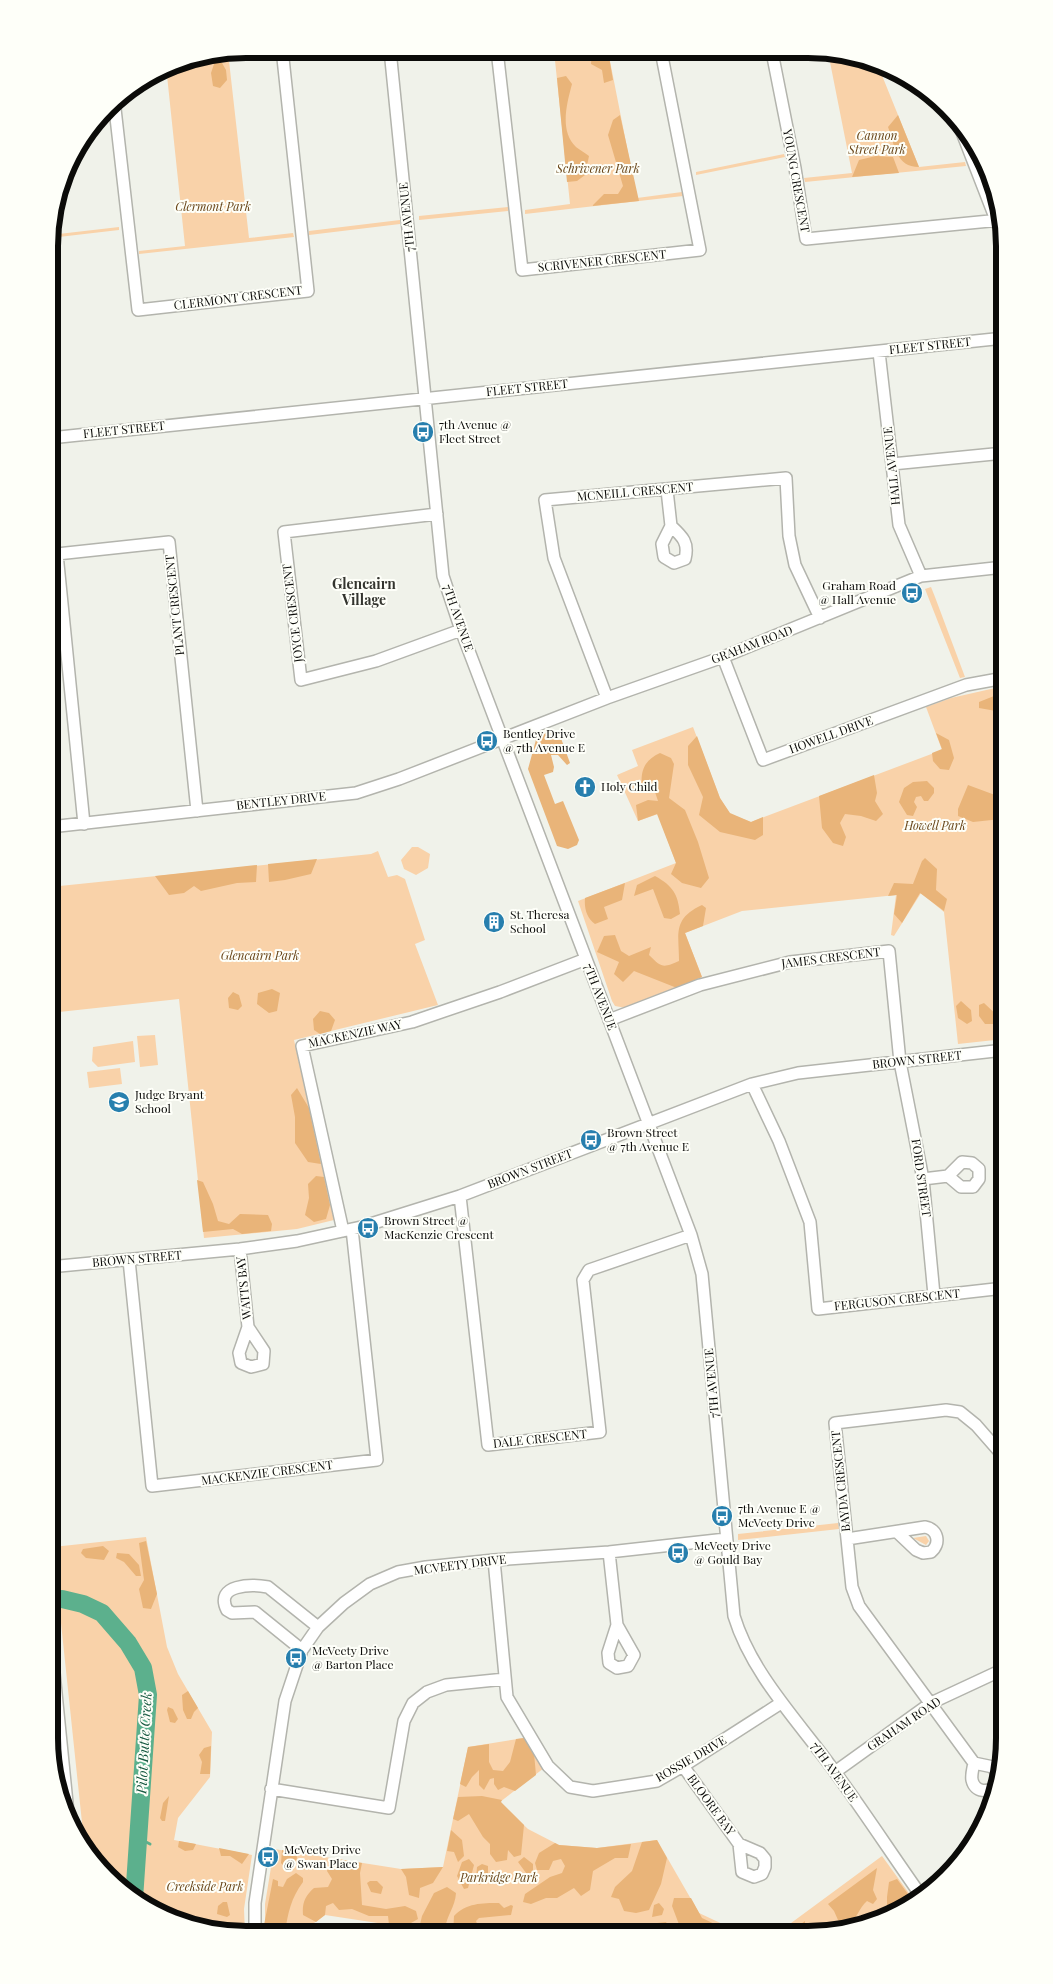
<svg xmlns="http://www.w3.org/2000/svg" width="1053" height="1984" font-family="'Playfair Display',serif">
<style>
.green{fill:#f9d2a9}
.forest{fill:#e9b479}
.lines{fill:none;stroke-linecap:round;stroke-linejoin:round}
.stream{stroke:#5cb08d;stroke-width:3}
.river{stroke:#5cb08d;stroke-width:18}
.minor-casing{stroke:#b3b4ad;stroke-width:14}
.minor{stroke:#fff;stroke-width:11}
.labels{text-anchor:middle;stroke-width:4;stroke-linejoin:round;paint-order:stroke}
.park-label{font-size:12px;font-style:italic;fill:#694619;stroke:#fefff9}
.street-label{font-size:12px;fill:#0b0b09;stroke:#fefff9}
.poi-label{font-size:12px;fill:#0b0b09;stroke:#fefff9;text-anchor:start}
.neighbourhood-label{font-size:14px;font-weight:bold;fill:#34352f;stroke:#fefff9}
.water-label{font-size:14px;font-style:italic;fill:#165840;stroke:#fefff9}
.rim{fill:none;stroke:#0b0b09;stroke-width:6}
</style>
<rect width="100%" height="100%" fill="#f0f2ea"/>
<path class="green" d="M554,51H608L637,198L682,192L683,196L525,214V210L570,204Z
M228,52L249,238L293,233L294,237L139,254V251L185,246L166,66L170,64Z
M828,52H846L877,63L919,167L965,162L966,166L805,182L804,178L852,173Z
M784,154L785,157L696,175V172Z
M508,207V211L419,220V216Z
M400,220V224L309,235V231Z
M119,227V230L50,238V235Z
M931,587L935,597L965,677L960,678L925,589Z
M1004,686V1039L958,1044L944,912L921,893L894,936L891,935L896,895L742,911L685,933L702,977L626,1008L615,1006L612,1001L578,901L676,863L658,814L638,821L617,775L638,766L632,750L693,727L720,798L730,814L751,822L942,750L926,707L951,698Z
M412,847H418L430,854L428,868L416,875L404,869L401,860Z
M378,851L388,877L397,875L405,879L425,940L415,944L438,1005L294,1040L334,1220L297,1229L204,1238L179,999L50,1013V887L371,854Z
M155,1035L158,1065L140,1067L137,1036Z
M133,1041L135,1062L98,1067L92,1061L93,1047Z
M120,1068L122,1084L89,1088L87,1072Z
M838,1523L839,1529L738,1540V1534Z
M926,1536L929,1541L926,1545L913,1538Z
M146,1537L167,1647L178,1674L212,1732L210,1777L178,1818L174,1840L252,1855L244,1909L245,1934H219L159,1915L116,1887L85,1851L53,1547Z
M524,1738L544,1768L500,1802L528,1829L559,1845L597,1848L657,1840L699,1913L746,1935L450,1934L325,1915L299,1934H265V1904L274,1849L401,1869L443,1867L468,1747Z
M882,1856L916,1903L871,1925L808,1935H754L787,1926Z"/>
<path class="forest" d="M592,51H608L613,80L604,83L602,70L591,64Z
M215,61L222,63L226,70L227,80L220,88L213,86L211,73Z
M566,76L572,84C567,103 559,131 576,147C580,150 585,153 589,156L585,175L577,181L567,182L557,78Z
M620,115L639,201L592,206L604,194H618L623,186L608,135L613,120Z
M898,115L919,167C896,167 895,146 888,127Z
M876,156L893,157L899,173L852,177L859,160Z
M994,696L1002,700L996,711L979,708V702Z
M555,730H558L570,763L567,765L558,755H551L554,767L553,772L544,775L555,804L563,801L579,840L577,845L568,849L557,846L528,769L537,736Z
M936,733L949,740L954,758L949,770L940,769L933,761L932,753L942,749Z
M697,736L720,798L730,813L751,822L763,817V835L755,840L720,832L699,815L703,797L688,765V746Z
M660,753L671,758L674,764L669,798L685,810L698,842L709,878L701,888L682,883L671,874L676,863L657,814L638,821L636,805L648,800L658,801L655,792L642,787C640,770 645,760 660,753Z
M874,775L877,793L875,801L883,814L876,821L861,816L845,814L840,823L846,837L843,846L833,843L822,828L819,796Z
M927,781L934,788V793L928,801H924L921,796L916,797L914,802L917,807L913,816L907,815L899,802L904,788L913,782Z
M968,785L995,795L1004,807L1001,819L973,822L958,816V809Z
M925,858L937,869L936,890L947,899L944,911L920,893L902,923L894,914L897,895L888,896L894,883L913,884L922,861Z
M317,859L311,874L285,880L269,882L268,864Z
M257,865L256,882L237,883L201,891L194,886L184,893L169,895L155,876Z
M655,876C673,886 678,894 680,914L671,919L664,918L653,889L634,896L637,885Z
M625,883L622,900L604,907L608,919L595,924C587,918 584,909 585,898Z
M702,905L706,908L703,926L685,933L702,977L677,988L634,971L623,982L614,974L619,962L597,952L604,936L615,935L621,951L629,956L651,947L649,955C662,968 663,968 679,961C679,934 672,919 702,905Z
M272,989L280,993L277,1011L269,1013L257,1004L258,993Z
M233,992L239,995L242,1006L238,1010L229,1008L228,998Z
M961,1001L971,1010L972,1021L967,1024L958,1018L956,1006Z
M984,1003L1001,1019L997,1024H985L979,1016V1005Z
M320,1011L329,1013L335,1020L331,1031L320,1034L314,1030L313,1019Z
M297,1088L309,1108L321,1164L308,1162L295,1143V1117L291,1095Z
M316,1176L324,1177L330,1205L326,1219L314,1222L305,1215L309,1198L308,1184Z
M197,1180L203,1182L213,1204L218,1221L229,1224L240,1214L268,1215L272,1224L271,1231L242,1234L233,1229L203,1232Z
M146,1541L157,1594L151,1609L143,1608L139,1589L144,1580L139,1543Z
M103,1546L109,1551L104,1560L86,1558L81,1553L83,1549Z
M117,1553L129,1554L139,1565L141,1576H136L124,1562L116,1558Z
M188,1691L198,1708L194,1712L191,1719H187L183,1710L182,1695Z
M168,1707L173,1709L178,1719L175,1723L170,1722L167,1710Z
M524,1738L534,1753L536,1775L515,1791L504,1787L498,1790L494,1784V1778L490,1779L484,1790L479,1785V1770L472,1777L466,1787L460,1784L468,1747L489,1744V1762L493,1770L503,1771L510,1762L516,1739Z
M211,1746L210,1774H200L202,1762L199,1755L204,1748Z
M169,1796L165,1821H162L160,1818L163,1803Z
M482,1796L502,1800L501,1802L524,1825L521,1855L514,1857L508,1850L507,1860L496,1862L490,1854V1844L483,1837L469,1814L458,1821L453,1819L458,1797Z
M451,1830L462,1840L464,1856L458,1862L454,1852L447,1851Z
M657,1840L667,1858L661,1884L649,1910L636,1913L624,1911L619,1899L611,1897L615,1887L632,1871L642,1842Z
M179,1841L196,1844L193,1850L185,1851L178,1847Z
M555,1843L559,1845L597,1848L631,1844L628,1858H615L593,1871L590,1890L581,1896L574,1888L557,1898H546L531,1904L523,1902L525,1894L550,1877L562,1873L565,1866L561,1859L553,1861L549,1870H537L535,1863L539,1853Z
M219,1848L249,1854L242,1864L230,1856H221Z
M282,1850L296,1853L297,1858L293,1868L286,1869L281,1863Z
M524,1857L533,1864V1878L529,1877L518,1862Z
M331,1858L362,1863L360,1873L362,1905L386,1909L405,1906L416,1911L418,1919L404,1927L389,1925L388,1916H369L352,1909L339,1910L333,1903L326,1906L325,1915L316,1922L303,1915C302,1903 305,1896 314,1888L328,1887L332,1879L327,1871Z
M469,1859L474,1865L468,1888L464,1889L457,1876L462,1862Z
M482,1864L488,1866V1880L479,1885L476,1879L477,1867Z
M443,1867L433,1883L420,1888L419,1898L409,1895L406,1877L401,1869Z
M877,1868L873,1890L877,1899L873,1904L867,1901C859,1908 857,1919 848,1925L838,1920L834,1911L828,1904Z
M296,1873L303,1878V1882C291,1898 288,1913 285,1932L288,1934H265L264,1925L273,1879L278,1881V1886L283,1887L287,1879Z
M897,1879L913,1901C907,1909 897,1913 887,1912V1897L889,1882Z
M370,1881H377L383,1887L381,1894L371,1892L367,1883Z
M447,1887L456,1893C455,1908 447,1914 445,1929L440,1933L419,1929L422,1916L434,1893Z
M674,1898H691L702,1918L723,1928L724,1935H683L672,1906Z
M223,1902H227L230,1915L227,1917L217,1914L218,1906Z
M499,1903L504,1908L511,1905L513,1906L511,1915L479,1918L476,1921L481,1934H453L454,1916C466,1903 482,1903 499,1903Z
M659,1903L664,1909L662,1915L652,1917L654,1905Z
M805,1921V1935H777L790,1932Z
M666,1922L674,1935L657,1934V1923Z"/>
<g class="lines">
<path class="stream" d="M139,1830L144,1841L150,1844"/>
<path class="river" d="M62,1599L83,1604L102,1613L128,1643L143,1668L148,1695L134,1899"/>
<g class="minor-casing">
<path id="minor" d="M390,50L443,576L461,630L691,1235L702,1274L734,1616C752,1675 800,1723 835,1772C865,1813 893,1856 922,1897
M497,50L522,270L700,250L661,51
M772,52L795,168L806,239L1000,220
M114,100L138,310L308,291L282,49
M958,122L1003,238
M879,352L899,525L921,576
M50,438L1004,338
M892,464L1004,453
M667,490L671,526L662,544L664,557L674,563L685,559C689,543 683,537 671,526
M437,514L284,532L301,680L376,661L461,630
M723,657L763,760L966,685L1004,678
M607,698L554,558L545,500L786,478L789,536L795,565L820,618
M84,824L57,554L169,542L197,811
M50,827L356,793L399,779L607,698L723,657L921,576L1004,567
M609,1020L700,985L790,962L889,951L900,1062L923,1179L934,1295
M752,1084L779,1141L810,1222L818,1309L1004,1288
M923,1179L948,1176L962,1162L972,1163L979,1169V1179L973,1187H961L948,1176
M460,1196L488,1445L600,1432L583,1280L589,1270L691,1235
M343,1231L302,1046L412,1022L500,992L586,959
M240,1249L248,1327L239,1353L241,1363L251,1367L263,1364L264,1351L248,1327
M129,1260L152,1486L377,1460L352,1229
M49,1267L240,1249L297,1241L361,1227L460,1196L752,1084L798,1073L1004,1050
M847,1539L925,1527C938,1529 941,1544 931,1552L923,1553L916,1550L897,1532
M609,1552L617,1625L634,1655L628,1666L617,1668L609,1663L608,1653L617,1625
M494,1560L507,1697L548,1766L570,1787L593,1791L657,1781L683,1766L781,1703
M49,1623L69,1823
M302,1650L255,1612L232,1613L227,1610C214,1584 252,1584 268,1587L318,1627
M974,1763L859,1606L852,1587L835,1423L946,1410L960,1412L976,1425L1004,1457
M683,1766L739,1844L742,1872L754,1877L762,1874L765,1867V1859L760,1853L739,1844
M835,1772L931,1703L1004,1669
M996,1785C989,1793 975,1793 972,1780C971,1775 973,1768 974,1763L993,1767L998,1776
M271,1789L389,1808L404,1721L413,1703L427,1692L446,1685L505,1679
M255,1934V1903L285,1701L302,1650L318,1627L344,1603L370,1584L398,1572L426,1567L494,1560L609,1552L726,1539"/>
</g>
<use href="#minor" class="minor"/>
</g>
<defs>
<g id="bus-disc" transform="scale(1.125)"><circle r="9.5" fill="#277fae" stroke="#fefff9"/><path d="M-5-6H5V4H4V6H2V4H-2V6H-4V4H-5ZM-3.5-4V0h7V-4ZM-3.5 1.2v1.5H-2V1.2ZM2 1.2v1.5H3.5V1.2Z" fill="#fff"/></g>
<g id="church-disc" transform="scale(1.125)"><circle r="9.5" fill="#277fae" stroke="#fefff9"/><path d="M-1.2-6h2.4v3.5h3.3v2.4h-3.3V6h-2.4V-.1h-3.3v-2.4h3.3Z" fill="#fff"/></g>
<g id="building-disc" transform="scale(1.125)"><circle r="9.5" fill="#277fae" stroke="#fefff9"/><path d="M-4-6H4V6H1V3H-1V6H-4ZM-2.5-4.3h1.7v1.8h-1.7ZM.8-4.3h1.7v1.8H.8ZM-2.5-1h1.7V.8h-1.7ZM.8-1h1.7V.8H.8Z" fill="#fff"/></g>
<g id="school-disc" transform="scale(1.125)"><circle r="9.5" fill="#277fae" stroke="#fefff9"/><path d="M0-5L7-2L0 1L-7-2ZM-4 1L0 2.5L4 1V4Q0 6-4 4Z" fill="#fff"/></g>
</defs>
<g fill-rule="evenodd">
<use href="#bus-disc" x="423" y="432"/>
<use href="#bus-disc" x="912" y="593"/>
<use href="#bus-disc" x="487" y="741"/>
<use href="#church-disc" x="585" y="787"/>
<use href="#building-disc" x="494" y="922"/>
<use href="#school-disc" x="119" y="1102"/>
<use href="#bus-disc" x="591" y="1140"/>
<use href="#bus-disc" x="368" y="1228"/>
<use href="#bus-disc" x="722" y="1516"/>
<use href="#bus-disc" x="678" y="1553"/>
<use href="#bus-disc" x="296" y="1658"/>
<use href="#bus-disc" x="268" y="1857"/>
</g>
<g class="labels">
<g class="park-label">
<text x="877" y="140">Cannon<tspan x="877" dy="14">Street Park</tspan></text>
<text x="598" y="173">Schrivener Park</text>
<text x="213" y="211">Clermont Park</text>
<text x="935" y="830">Howell Park</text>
<text x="260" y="960">Glencairn Park</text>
<text x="499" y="1882">Parkridge Park</text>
<text x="205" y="1891">Creekside Park</text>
</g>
<g class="street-label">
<text transform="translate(796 181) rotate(80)" y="4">YOUNG CRESCENT</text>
<text transform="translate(407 217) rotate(-96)" y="4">7TH AVENUE</text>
<text transform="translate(602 261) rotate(-6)" y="4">SCRIVENER CRESCENT</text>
<text transform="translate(238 298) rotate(-7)" y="4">CLERMONT CRESCENT</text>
<text transform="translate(930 346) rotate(-6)" y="4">FLEET STREET</text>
<text transform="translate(527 388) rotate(-6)" y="4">FLEET STREET</text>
<text transform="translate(124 430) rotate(-6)" y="4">FLEET STREET</text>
<text transform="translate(892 466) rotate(-96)" y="4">HALL AVENUE</text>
<text transform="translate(635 492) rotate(-5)" y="4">MCNEILL CRESCENT</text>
<text transform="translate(175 605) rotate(-96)" y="4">PLANT CRESCENT</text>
<text transform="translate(293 613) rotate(-97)" y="4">JOYCE CRESCENT</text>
<text transform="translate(458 618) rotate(71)" y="4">7TH AVENUE</text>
<text transform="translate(752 645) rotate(-21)" y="4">GRAHAM ROAD</text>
<text transform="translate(831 735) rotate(-20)" y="4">HOWELL DRIVE</text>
<text transform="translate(281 801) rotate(-6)" y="4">BENTLEY DRIVE</text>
<text transform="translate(831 958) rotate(-7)" y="4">JAMES CRESCENT</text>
<text transform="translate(600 997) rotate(69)" y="4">7TH AVENUE</text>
<text transform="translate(355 1034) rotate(-12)" y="4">MACKENZIE WAY</text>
<text transform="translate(917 1060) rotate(-6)" y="4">BROWN STREET</text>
<text transform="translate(530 1169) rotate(-21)" y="4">BROWN STREET</text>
<text transform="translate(921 1178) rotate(82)" y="4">FORD STREET</text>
<text transform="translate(137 1259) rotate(-5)" y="4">BROWN STREET</text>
<text transform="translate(244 1288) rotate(-96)" y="4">WATTS BAY</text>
<text transform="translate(897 1300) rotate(-6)" y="4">FERGUSON CRESCENT</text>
<text transform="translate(712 1383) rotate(-95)" y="4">7TH AVENUE</text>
<text transform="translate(540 1439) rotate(-6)" y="4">DALE CRESCENT</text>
<text transform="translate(267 1473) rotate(-7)" y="4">MACKENZIE CRESCENT</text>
<text transform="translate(841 1481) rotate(-96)" y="4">BAYDA CRESCENT</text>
<text transform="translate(460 1565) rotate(-7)" y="4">MCVEETY DRIVE</text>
<text transform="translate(904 1724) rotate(-34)" y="4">GRAHAM ROAD</text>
<text transform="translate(691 1759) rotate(-30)" y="4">ROSSIE DRIVE</text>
<text transform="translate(834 1772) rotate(54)" y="4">7TH AVENUE</text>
<text transform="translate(711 1805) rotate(54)" y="4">BLOORE BAY</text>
</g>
<g class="poi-label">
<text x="439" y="429">7th Avenue @<tspan x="439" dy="14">Fleet Street</tspan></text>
<text x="896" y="590" text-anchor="end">Graham Road<tspan x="896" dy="14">@ Hall Avenue</tspan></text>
<text x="503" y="738">Bentley Drive<tspan x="503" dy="14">@ 7th Avenue E</tspan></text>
<text x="601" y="791">Holy Child</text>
<text x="510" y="919">St. Theresa<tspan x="510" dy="14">School</tspan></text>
<text x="135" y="1099">Judge Bryant<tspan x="135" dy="14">School</tspan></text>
<text x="607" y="1137">Brown Street<tspan x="607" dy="14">@ 7th Avenue E</tspan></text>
<text x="384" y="1225">Brown Street @<tspan x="384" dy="14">MacKenzie Crescent</tspan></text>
<text x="738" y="1513">7th Avenue E @<tspan x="738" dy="14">McVeety Drive</tspan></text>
<text x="694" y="1550">McVeety Drive<tspan x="694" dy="14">@ Gould Bay</tspan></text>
<text x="312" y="1655">McVeety Drive<tspan x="312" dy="14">@ Barton Place</tspan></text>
<text x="284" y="1854">McVeety Drive<tspan x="284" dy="14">@ Swan Place</tspan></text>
</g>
<g class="neighbourhood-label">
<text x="364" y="589">Glencairn<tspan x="364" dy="16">Village</tspan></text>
</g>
<g class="water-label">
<text transform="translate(144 1743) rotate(-87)" y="5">Pilot Butte Creek</text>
</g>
</g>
<path d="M0 0H1053V1984H0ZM246 58H808A188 188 0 0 1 996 246V1738A188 188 0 0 1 808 1926H246A188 188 0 0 1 58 1738V246A188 188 0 0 1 246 58Z" fill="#fefff9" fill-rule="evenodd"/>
<path class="rim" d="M246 58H808A188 188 0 0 1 996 246V1738A188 188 0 0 1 808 1926H246A188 188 0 0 1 58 1738V246A188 188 0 0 1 246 58Z"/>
</svg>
